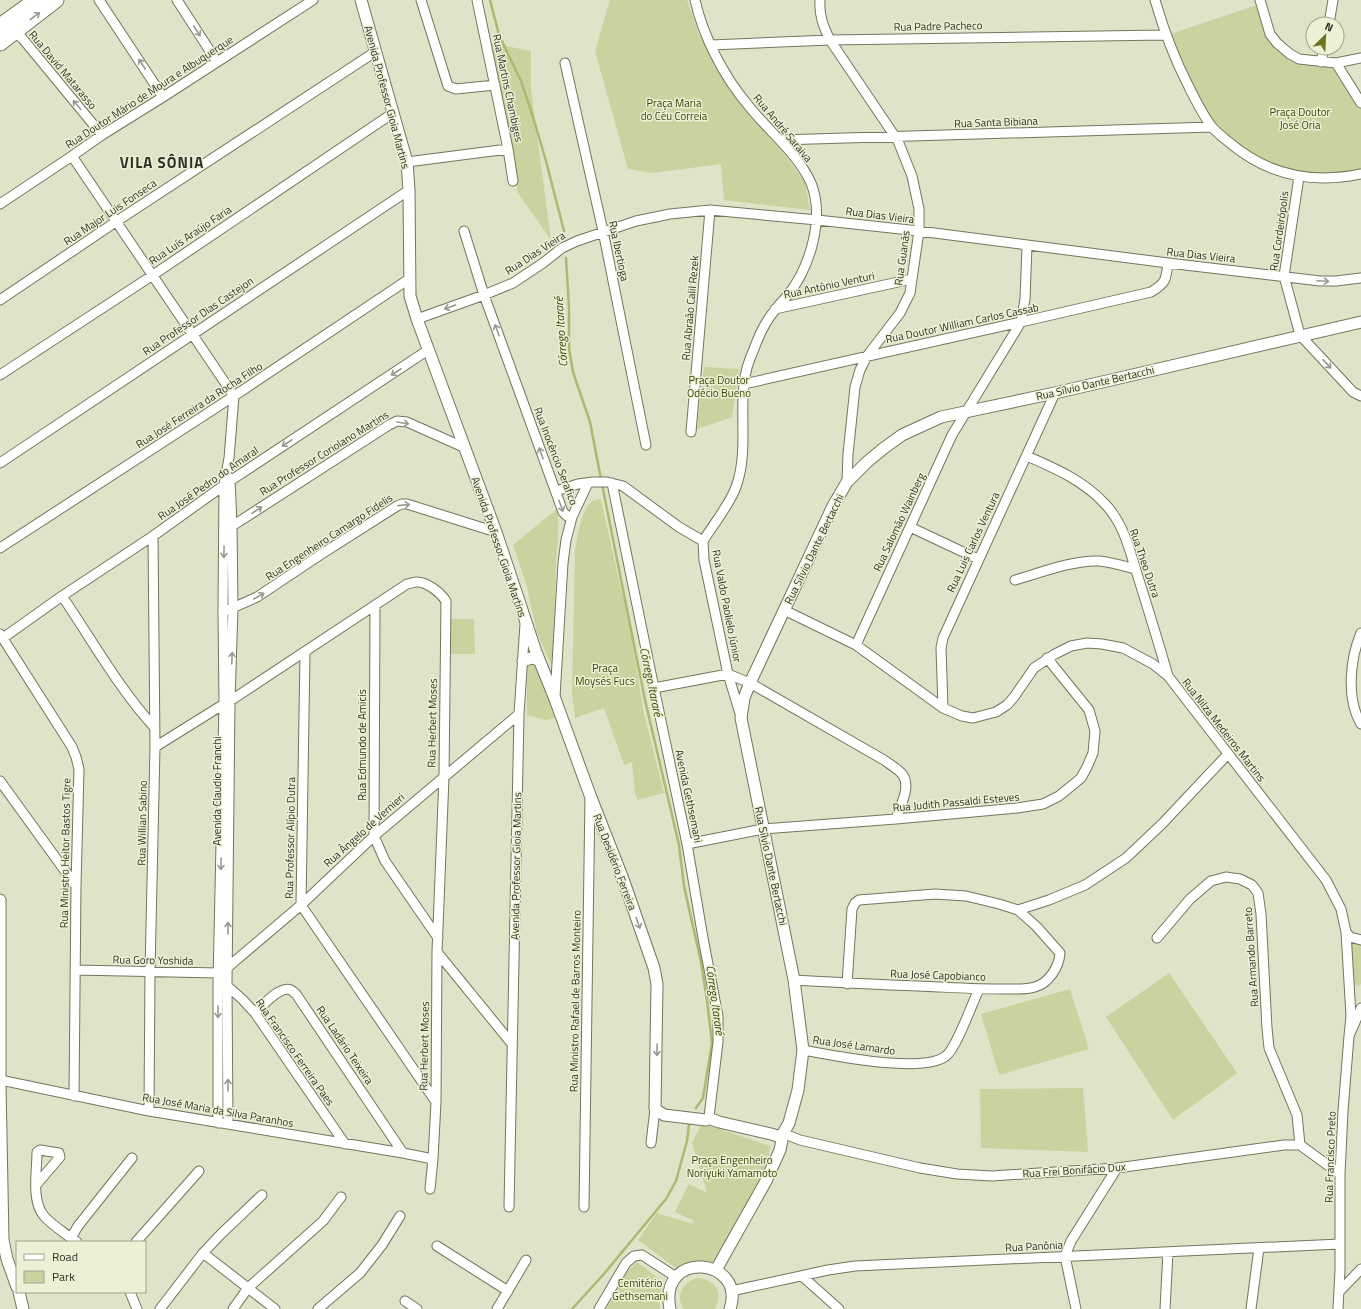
<svg xmlns="http://www.w3.org/2000/svg" width="1361" height="1309" font-family="'Titillium Web',sans-serif">
<style>
.green{fill:#cad29f}
.lines{fill:none;stroke-linecap:round;stroke-linejoin:round}
.stream{stroke:#afb871;stroke-width:2.5}
.minor-casing{stroke:#73765e;stroke-width:11}
.tertiary-casing{stroke:#73765e;stroke-width:13}
.trunk-casing{stroke:#73765e;stroke-width:17}
.minor{stroke:#fff;stroke-width:9}
.tertiary{stroke:#fff;stroke-width:11}
.trunk{stroke:#fff;stroke-width:15}
.oneway{stroke:#989894}
.labels{text-anchor:middle;stroke-width:3;stroke-linejoin:round;paint-order:stroke}
.street-label{font-size:11px;fill:#313228;stroke:#ecf1d5}
.park-label{font-size:11px;fill:#40450e;stroke:#ecf1d5}
.water-label{font-size:12px;font-style:italic;fill:#40450e;stroke:#ecf1d5}
.district-label{font-size:15px;font-weight:bold;letter-spacing:1px;fill:#313228;stroke:#ecf1d5}
</style>
<rect width="100%" height="100%" fill="#dfe3c8"/>
<path class="green" d="M610,0H687L698,32L720,71L747,111L772,137L805,182L810,210L724,200L721,164L653,173L628,169L595,51Z
M1260,4L1263,17L1290,56L1336,64L1361,104V173L1336,177L1270,167L1213,126L1168,35Z
M490,43L531,51V90L551,240L518,193Z
M704,367L739,369L732,417L697,429Z
M599,499L601,500L631,633L643,709L664,793L638,800L635,793L632,762L624,765L604,708L575,718L572,693L575,551C577,539 581,511 591,502C593,500 596,500 599,499Z
M557,509C560,527 557,544 556,562C555,598 554,634 554,671L537,633L527,587L513,545Z
M451,619H474L475,654H451Z
M530,662L538,664L537,670L556,718L545,720L527,715V667Z
M1351,939L1361,943V984L1358,986L1354,984C1351,970 1352,954 1351,939Z
M1169,973L1237,1073L1173,1120L1106,1017Z
M1070,989L1089,1049L999,1075L981,1014Z
M1083,1088L1088,1152L981,1148L980,1089Z
M702,1123L770,1146L766,1170L716,1262H696L677,1269L638,1240L657,1213L692,1224L694,1221L675,1212L689,1184L707,1193L692,1143Z
M637,1262L663,1282L659,1300L660,1309H606L627,1272Z
M697,1278C715,1279 724,1292 715,1309H684C674,1295 684,1282 697,1278Z"/>
<g class="lines">
<path class="stream" d="M490,0L499,35L521,81L533,117L546,161L564,231
M566,258L569,308V349L573,372L590,422L601,479
M602,484L645,700L679,845L684,886L701,962L707,1000L712,1043L703,1098L696,1108
M572,1309L603,1275L666,1199L676,1181L687,1141L689,1124"/>
<g class="minor-casing">
<path id="minor" d="M99,0L163,97
M177,0L217,62
M421,0L448,86L456,89L495,85
M477,0L508,149L513,181
M695,0C703,36 724,77 748,105C768,131 797,152 811,183C825,218 810,267 788,295C784,300 779,304 776,309C766,320 759,335 754,349C749,360 745,372 744,384C740,417 748,454 736,487C730,504 713,525 703,541
M820,0C819,15 823,26 830,40L898,141L912,176L919,209V231L910,293L900,313L867,356L860,370L855,387L848,454L847,482
M1155,0C1164,31 1173,56 1188,85C1195,99 1202,114 1212,127C1217,133 1224,138 1230,143C1268,175 1313,184 1361,174
M1260,0L1270,34L1277,43L1290,54L1299,59L1336,63L1361,58
M1329,24L1333,0
M11,30L22,38L102,135
M711,45L830,40L1165,35
M1321,62L1324,48
M565,63L603,231L646,445
M1336,63L1361,103
M780,140L1212,127
M72,156L234,396L229,458L224,485L223,611L224,704L218,983V1123
M407,162L508,149
M1299,177L1284,276L1300,335L1353,392L1361,396
M0,204L72,156L102,135L163,97L313,0
M464,231L484,295L563,512L567,516L572,517
M0,300L117,221L375,52
M775,309L912,279
M417,319L484,295L513,283L543,263L562,248L577,241L636,221L670,214L710,210L817,220L919,231L1168,263L1320,281H1336L1361,278
M0,375L153,275L393,113
M744,384L1021,322L1151,292C1166,283 1166,280 1168,263
M691,432L710,210
M1027,456C1054,468 1083,480 1104,503C1125,524 1130,553 1139,580C1149,612 1159,644 1168,676
M0,463L409,190
M612,483L654,688L687,844L703,938L718,1016V1042L709,1117
M555,489L559,490L578,484L593,482H607L623,486L679,527L703,541
M910,527L978,559
M229,528L389,425L397,421L407,422L463,447
M703,541L704,560L728,674L741,717
M0,548L234,396L409,279
M1015,580C1040,573 1073,560 1099,561C1111,562 1124,566 1135,569
M62,596C92,640 119,689 155,728
M375,605L374,836L385,861L438,938
M228,610L257,597L320,555L397,506L402,504H407L496,532
M784,610L856,645L943,708L962,716L973,718L996,712L1007,705L1014,697L1034,668L1055,654L1071,646L1087,643L1102,644L1123,648L1153,664L1168,676L1326,880L1341,909L1346,932L1351,1016L1349,1036
M1361,633C1350,659 1346,699 1361,724
M0,634L72,747L76,757L79,769L76,886L74,1096
M3,638L62,596L153,536L230,481L428,350
M856,645L952,435L1021,322L1025,299L1027,246
M305,652L301,905L436,1102
M728,674L750,683L884,760C889,764 897,768 902,774C912,786 900,806 896,819
M654,688L728,674
M555,697L563,563L566,540L572,517L588,483
M943,708L941,648L943,638L1055,393
M155,747L224,704L230,701L407,584C410,584 413,582 417,582C427,582 440,592 446,601L444,777L437,952L436,1102L433,1159L430,1189
M0,781L76,886
M687,844L763,829L896,819L1017,808L1043,804L1059,796L1081,778L1087,767L1093,753L1095,731L1089,710L1047,658
M1018,910L1049,900L1085,885L1126,858L1162,824L1227,755
M1346,932L1350,937L1361,940
M1157,938L1190,899L1211,881L1226,877L1240,879L1252,885L1258,893L1261,914L1267,1028L1269,1048L1297,1115L1300,1145
M437,952L512,1044
M75,970L219,973L228,967L301,905L374,836L519,714
M794,980C843,983 892,985 940,987C962,988 983,989 1004,989C1014,989 1025,990 1035,987C1049,983 1059,967 1060,953L1036,926L1018,910L999,904L966,896L935,894L859,900L855,903L852,909L847,984
M225,984L242,999L255,1013L345,1144
M255,1013C262,1006 280,985 291,990C293,991 294,993 296,994L403,1153
M803,1050C831,1055 926,1075 947,1055C957,1046 972,1004 979,989
M0,1080L149,1111L403,1153L433,1159
M149,1111L150,972L155,747L153,536
M228,1124L227,984L230,701L233,608L232,525L230,478
M790,1136L800,1140L920,1168L957,1174L992,1176L1117,1168L1284,1145H1300L1340,1174
M651,1143L655,1109
M36,1185L60,1157L59,1153L40,1150L37,1152C37,1171 31,1201 44,1216C52,1225 62,1231 71,1238
M509,1207L519,714L525,624
M584,1207L590,796
M77,1242L71,1238L78,1226L132,1158
M136,1242L199,1171
M437,1246L508,1291
M203,1253L275,1309
M802,1276L839,1309
M731,1291L828,1270L855,1266L1340,1244
M130,1292L137,1309
M1339,1292L1361,1269
M405,1301L417,1309
M160,1309L203,1253L221,1234L262,1195
M233,1309L248,1288L323,1221L341,1197
M318,1309L360,1273L382,1245L400,1216
M497,1309L526,1260
M599,1309L626,1263L634,1256L642,1255L676,1277
M1076,1309L1065,1256L1071,1241L1117,1168
M1165,1309L1168,1252
M1251,1309L1259,1248
M1338,1309L1340,1270V1174L1343,1111L1349,1036L1361,1008"/>
</g>
<g class="tertiary-casing">
<path id="tertiary" d="M361,0L407,162L409,190L410,296L417,319L496,532L536,652L555,699L590,795L623,879L654,968L657,984L655,1109L664,1115L706,1120
M523,661L531,658L539,660
M0,900V1078
M0,1084L3,1240L7,1259L17,1287
M711,1119L719,1122L771,1134L781,1137
M781,1137L789,1123L798,1090L803,1050L794,980L741,718L744,698L750,683L833,506L847,482L867,462L884,448L902,435L941,417L1055,393L1361,322
M716,1270L766,1181L780,1150L782,1140
M19,1292L23,1309
M670,1309C658,1248 747,1258 730,1309"/>
</g>
<g class="trunk-casing">
<path id="trunk" d="M0,26L36,0
M0,43L56,0"/>
</g>
<use href="#minor" class="minor"/>
<use href="#tertiary" class="tertiary"/>
<use href="#trunk" class="trunk"/>
</g>
<defs><path id="oneway-shaft" d="M-6 0H5M1.5-3L5.5 0L1.5 3" fill="none" stroke-width="1.6" stroke-linecap="round" stroke-linejoin="round"/></defs>
<g class="oneway">
<use href="#oneway-shaft" transform="translate(35 16) rotate(-37)"/>
<use href="#oneway-shaft" transform="translate(197 31) rotate(57)"/>
<use href="#oneway-shaft" transform="translate(142 64) rotate(-123)"/>
<use href="#oneway-shaft" transform="translate(77 105) rotate(-130)"/>
<use href="#oneway-shaft" transform="translate(1323 281) rotate(3)"/>
<use href="#oneway-shaft" transform="translate(450 307) rotate(160)"/>
<use href="#oneway-shaft" transform="translate(497 330) rotate(-110)"/>
<use href="#oneway-shaft" transform="translate(1327 364) rotate(47)"/>
<use href="#oneway-shaft" transform="translate(396 372) rotate(147)"/>
<use href="#oneway-shaft" transform="translate(403 423) rotate(9)"/>
<use href="#oneway-shaft" transform="translate(287 443) rotate(147)"/>
<use href="#oneway-shaft" transform="translate(541 453) rotate(-110)"/>
<use href="#oneway-shaft" transform="translate(404 505) rotate(-6)"/>
<use href="#oneway-shaft" transform="translate(561 506) rotate(70)"/>
<use href="#oneway-shaft" transform="translate(257 510) rotate(-33)"/>
<use href="#oneway-shaft" transform="translate(224 552) rotate(91)"/>
<use href="#oneway-shaft" transform="translate(259 596) rotate(-30)"/>
<use href="#oneway-shaft" transform="translate(232 658) rotate(-88)"/>
<use href="#oneway-shaft" transform="translate(221 864) rotate(91)"/>
<use href="#oneway-shaft" transform="translate(638 923) rotate(71)"/>
<use href="#oneway-shaft" transform="translate(228 928) rotate(-90)"/>
<use href="#oneway-shaft" transform="translate(218 1012) rotate(90)"/>
<use href="#oneway-shaft" transform="translate(657 1050) rotate(91)"/>
<use href="#oneway-shaft" transform="translate(228 1085) rotate(-90)"/>
</g>
<g class="labels">
<g class="street-label">
<text transform="translate(938 26) rotate(-1)" y="4">Rua Padre Pacheco</text>
<text transform="translate(63 70) rotate(50)" y="4">Rua David Matarasso</text>
<text transform="translate(508 88) rotate(78)" y="4">Rua Martins Chambiges</text>
<text transform="translate(149 92) rotate(-33)" y="4">Rua Doutor Mário de Moura e Albuquerque</text>
<text transform="translate(387 97) rotate(75)" y="4">Avenida Professor Gioia Martins</text>
<text transform="translate(996 122) rotate(-2)" y="4">Rua Santa Bibiana</text>
<text transform="translate(783 128) rotate(50)" y="4">Rua André Saraiva</text>
<text transform="translate(110 212) rotate(-34)" y="4">Rua Major Luis Fonseca</text>
<text transform="translate(880 215) rotate(7)" y="4">Rua Dias Vieira</text>
<text transform="translate(1279 231) rotate(-82)" y="4">Rua Cordeirópolis</text>
<text transform="translate(190 235) rotate(-34)" y="4">Rua Luís Araújo Faria</text>
<text transform="translate(619 251) rotate(78)" y="4">Rua Ibertioga</text>
<text transform="translate(535 253) rotate(-33)" y="4">Rua Dias Vieira</text>
<text transform="translate(1201 255) rotate(6)" y="4">Rua Dias Vieira</text>
<text transform="translate(902 258) rotate(-82)" y="4">Rua Guanás</text>
<text transform="translate(829 285) rotate(-12)" y="4">Rua Antônio Venturi</text>
<text transform="translate(690 308) rotate(-85)" y="4">Rua Abraão Calil Rezek</text>
<text transform="translate(198 316) rotate(-34)" y="4">Rua Professor Dias Castejon</text>
<text transform="translate(962 323) rotate(-12)" y="4">Rua Doutor William Carlos Cassab</text>
<text transform="translate(1095 383) rotate(-13)" y="4">Rua Sílvio Dante Bertacchi</text>
<text transform="translate(199 405) rotate(-33)" y="4">Rua José Ferreira da Rocha Filho</text>
<text transform="translate(324 453) rotate(-32)" y="4">Rua Professor Coriolano Martins</text>
<text transform="translate(556 456) rotate(69)" y="4">Rua Inocêncio Serafico</text>
<text transform="translate(208 483) rotate(-35)" y="4">Rua José Pedro do Amaral</text>
<text transform="translate(899 522) rotate(-65)" y="4">Rua Salomão Wainberg</text>
<text transform="translate(329 537) rotate(-33)" y="4">Rua Engenheiro Camargo Fidelis</text>
<text transform="translate(973 542) rotate(-65)" y="4">Rua Luis Carlos Ventura</text>
<text transform="translate(499 547) rotate(71)" y="4">Avenida Professor Gioia Martins</text>
<text transform="translate(814 549) rotate(-64)" y="4">Rua Sílvio Dante Bertacchi</text>
<text transform="translate(1145 563) rotate(71)" y="4">Rua Theo Dutra</text>
<text transform="translate(727 606) rotate(79)" y="4">Rua Valdo Paolielo Júnior</text>
<text transform="translate(432 723) rotate(-89)" y="4">Rua Herbert Moses</text>
<text transform="translate(1224 730) rotate(52)" y="4">Rua Nilza Medeiros Martins</text>
<text transform="translate(362 745) rotate(-90)" y="4">Rua Edmundo de Amicis</text>
<text transform="translate(217 791) rotate(-90)" y="4">Avenida Claudio Franchi</text>
<text transform="translate(689 796) rotate(78)" y="4">Avenida Gethsemani</text>
<text transform="translate(956 802) rotate(-5)" y="4">Rua Judith Passaldi Esteves</text>
<text transform="translate(142 823) rotate(-89)" y="4">Rua Willian Sabino</text>
<text transform="translate(364 830) rotate(-42)" y="4">Rua Ângelo de Vernieri</text>
<text transform="translate(290 838) rotate(-89)" y="4">Rua Professor Alípio Dutra</text>
<text transform="translate(65 853) rotate(-89)" y="4">Rua Ministro Heitor Bastos Tigre</text>
<text transform="translate(615 862) rotate(69)" y="4">Rua Desidério Ferreira</text>
<text transform="translate(516 866) rotate(-89)" y="4">Avenida Professor Gioia Martins</text>
<text transform="translate(771 866) rotate(78)" y="4">Rua Sílvio Dante Bertacchi</text>
<text transform="translate(1251 957) rotate(-94)" y="4">Rua Armando Barreto</text>
<text transform="translate(153 960) rotate(1)" y="4">Rua Goro Yoshida</text>
<text transform="translate(938 975) rotate(2)" y="4">Rua José Capobianco</text>
<text transform="translate(575 1001) rotate(-89)" y="4">Rua Ministro Rafael de Barros Monteiro</text>
<text transform="translate(345 1045) rotate(56)" y="4">Rua Ladário Teixeira</text>
<text transform="translate(854 1045) rotate(8)" y="4">Rua José Lamardo</text>
<text transform="translate(424 1046) rotate(-89)" y="4">Rua Herbert Moses</text>
<text transform="translate(295 1052) rotate(55)" y="4">Rua Francisco Ferreira Paes</text>
<text transform="translate(218 1110) rotate(10)" y="4">Rua José Maria da Silva Paranhos</text>
<text transform="translate(1330 1157) rotate(-88)" y="4">Rua Francisco Preto</text>
<text transform="translate(1074 1170) rotate(-4)" y="4">Rua Frei Bonifácio Dux</text>
<text transform="translate(1034 1246) rotate(-3)" y="4">Rua Panônia</text>
</g>
<g class="park-label">
<text x="674" y="107">Praça Maria<tspan x="674" dy="13">do Céu Correia</tspan></text>
<text x="1300" y="116">Praça Doutor<tspan x="1300" dy="13">José Oria</tspan></text>
<text x="719" y="384">Praça Doutor<tspan x="719" dy="13">Odécio Bueno</tspan></text>
<text x="605" y="672">Praça<tspan x="605" dy="13">Moysés Fucs</tspan></text>
<text x="732" y="1164">Praça Engenheiro<tspan x="732" dy="13">Noriyuki Yamamoto</tspan></text>
<text x="640" y="1287">Cemitério<tspan x="640" dy="13">Gethsemani</tspan></text>
</g>
<g class="water-label">
<text transform="translate(561 332) rotate(-94)" y="4">Córrego Itararé</text>
<text transform="translate(651 682) rotate(78)" y="4">Córrego Itararé</text>
<text transform="translate(715 1000) rotate(82)" y="4">Córrego Itararé</text>
</g>
<g class="district-label">
<text x="162" y="168">VILA SÔNIA</text>
</g>
</g>
<rect x="16" y="1241" width="130" height="52" fill="#ecf1d5" stroke="#a1a590"/>
<rect x="24" y="1254" width="20" height="6" fill="#ffffff" stroke="#a1a590"/>
<text x="52" y="1261" font-size="12" fill="#313228">Road</text>
<rect x="24" y="1271" width="20" height="12" fill="#cad29f" stroke="#a1a590"/>
<text x="52" y="1281" font-size="12" fill="#313228">Park</text>
<g transform="translate(1325 36) rotate(24)"><circle r="19" fill="#ecf1d5" stroke="#a1a590"/>
<path d="M0-3L7 15L0 10L-7 15Z" fill="#6c741d"/>
<text y="-6" font-size="11" font-weight="bold" text-anchor="middle" fill="#313228">N</text>
</g>
</svg>
